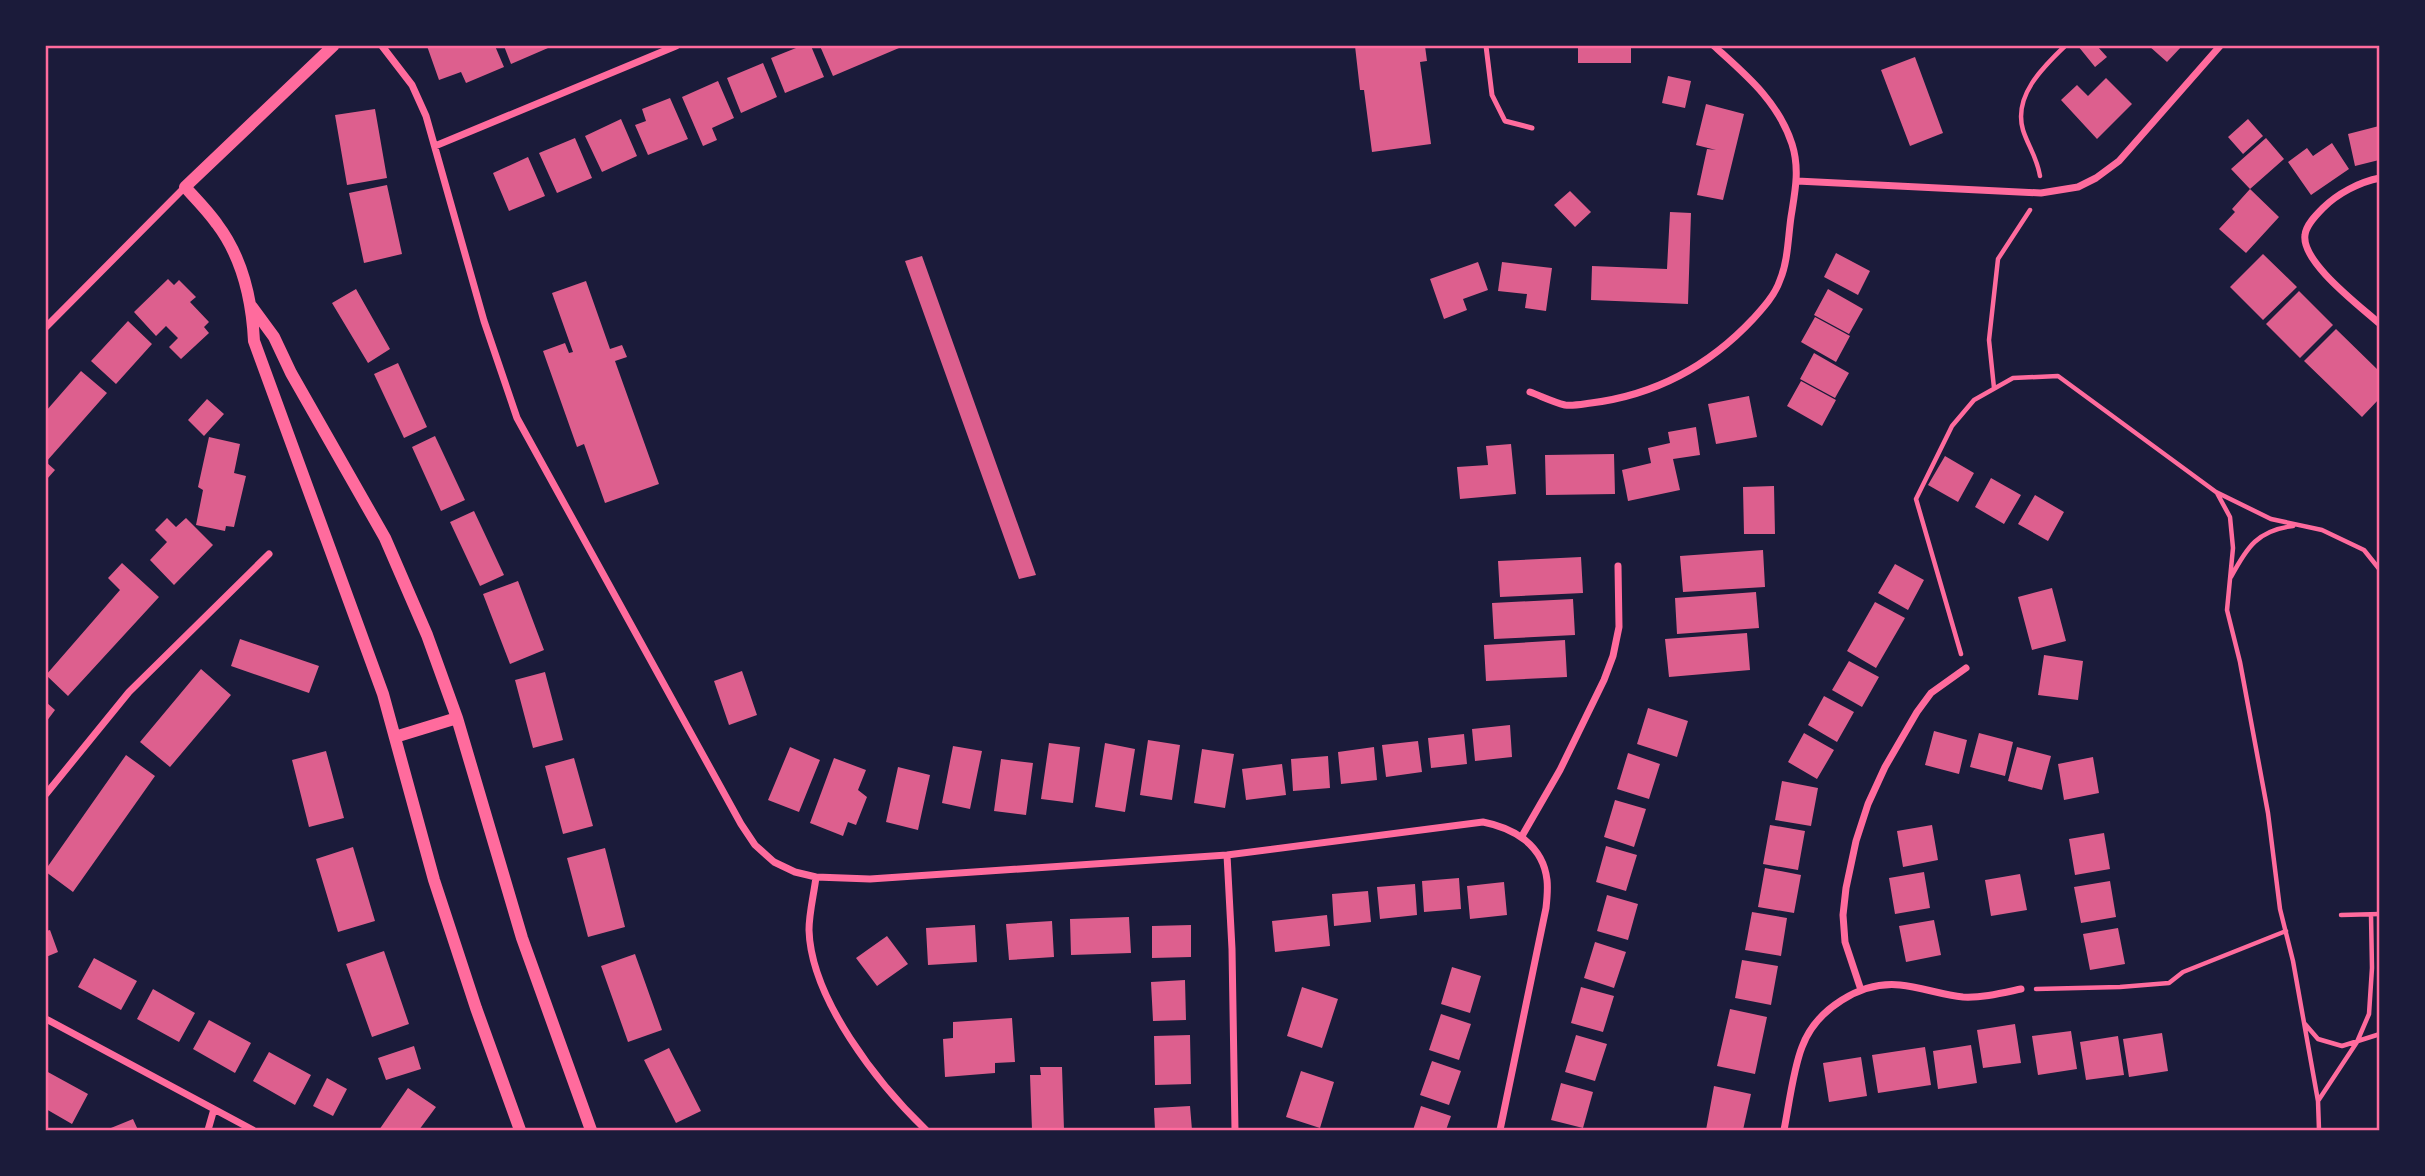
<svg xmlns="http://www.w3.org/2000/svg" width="2425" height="1176" font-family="'IBM Plex Sans',sans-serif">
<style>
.building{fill:#dd5f8e}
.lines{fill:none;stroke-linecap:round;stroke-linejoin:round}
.path{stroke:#ff6b9d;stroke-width:4.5}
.service{stroke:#ff6b9d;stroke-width:5}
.minor{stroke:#ff6b9d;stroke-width:7}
.tertiary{stroke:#ff6b9d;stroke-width:12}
.neatline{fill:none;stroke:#ff6b9d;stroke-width:2.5}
</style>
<rect width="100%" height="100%" fill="#1b1b3a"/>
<path class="building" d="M427,46H495L504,67L466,83L461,72L439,80Z
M504,46H547L548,48L511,64Z
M801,46H811L824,77L785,93L771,58Z
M820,46H897L899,48L833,76Z
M1355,46H1425L1427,61L1420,62L1431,144L1372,152L1364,90H1360Z
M1578,46H1631V63H1578Z
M2078,46H2097L2107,57L2095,67Z
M2149,46H2182L2167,62Z
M1915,57L1943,133L1910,146L1881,70Z
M763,63L777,97L741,113L727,78Z
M1668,76L1691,81L1685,108L1662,103Z
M2106,78L2132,104L2097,139L2061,100L2077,85L2088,96Z
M718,81L734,118L712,128L717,140L703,146L682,97Z
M670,98L688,139L648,155L635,125L646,121L642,109Z
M1706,104L1744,114L1723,200L1697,195L1707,149L1716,150L1696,145Z
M375,109L387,178L347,185L335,115Z
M621,119L637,156L602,172L585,136Z
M2248,119L2263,136L2243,154L2228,137Z
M2379,126V160L2355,166L2348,134Z
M575,138L592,178L557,193L539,153Z
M2266,138L2284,159L2250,189L2279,217L2246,253L2219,229L2235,212L2232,209L2250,189L2231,169Z
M2332,143L2349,169L2311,195L2288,162L2307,148L2313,156Z
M528,157L545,196L509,211L493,173Z
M387,185L402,254L364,263L349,193Z
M1570,191L1591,212L1575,227L1554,205Z
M1670,212L1691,213L1688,304L1591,300L1592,266L1667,269Z
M1836,253L1870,271L1858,295L1824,277Z
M2263,254L2297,287L2263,320L2230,287Z
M922,256L1036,575L1019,579L905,261Z
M1478,262L1488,290L1463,299L1467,310L1444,319L1430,279Z
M1502,262L1552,268L1546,311L1525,308L1527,294L1498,291Z
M168,279L174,285L179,280L196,297L190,302L209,322L204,327L209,333L181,359L169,347L178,338L166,326L156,336L134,312Z
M586,281L610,349L622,345L627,357L615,361L659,484L605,503L584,444L577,447L543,351L565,343L569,353L573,352L552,293Z
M356,289L390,349L368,363L332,303Z
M1828,289L1863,309L1849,334L1814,315Z
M2299,291L2333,325L2300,358L2266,324Z
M1815,317L1850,336L1836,362L1801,342Z
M128,321L152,344L116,384L91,361Z
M2336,329L2379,371V399L2362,417L2304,361Z
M1814,353L1849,373L1835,398L1800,379Z
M398,363L427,427L404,438L374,374Z
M81,371L107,393L46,462L55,470L47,479L46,477V411Z
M1801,381L1836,400L1822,426L1787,406Z
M1749,396L1757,437L1716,444L1708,404Z
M207,399L224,414L204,436L188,420Z
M1696,427L1700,455L1673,459L1680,490L1628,501L1622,470L1651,463L1648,448L1670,443L1668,432Z
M435,436L465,500L441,511L412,447Z
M209,437L240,444L234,473L246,476L234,527L226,526L225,531L196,525L203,490L198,487Z
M1511,444L1516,494L1460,499L1457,467L1488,465L1486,446Z
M1614,454L1615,494L1546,495L1545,455Z
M1945,456L1974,473L1958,502L1928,485Z
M1991,478L2021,495L2004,524L1975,507Z
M1774,486L1775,534H1744L1743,487Z
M2035,495L2064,512L2048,541L2018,524Z
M474,511L504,575L480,586L450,522Z
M167,518L176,527L186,518L213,545L174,585L150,560L167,542L155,530Z
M1763,550L1765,587L1683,592L1680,556Z
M1581,557L1583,593L1500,597L1498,561Z
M122,563L159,597L68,696L46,675L120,590L108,578Z
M1895,564L1924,580L1908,610L1878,593Z
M518,581L544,650L510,664L483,594Z
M2052,588L2066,641L2032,650L2018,597Z
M1756,592L1759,628L1677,634L1675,598Z
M1573,599L1575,635L1494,639L1492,603Z
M1875,602L1905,618L1876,668L1847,651Z
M1747,633L1750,670L1669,677L1665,639Z
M240,639L319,666L309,693L231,666Z
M1565,640L1567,677L1486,681L1484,645Z
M2044,655L2083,661L2078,700L2038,695Z
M1849,661L1879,677L1862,707L1832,690Z
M201,669L231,695L170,767L140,742Z
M742,671L757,715L729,725L714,681Z
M545,672L563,740L533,748L515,680Z
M1824,696L1854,712L1837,742L1808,725Z
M46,702L55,710L46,722Z
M1648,708L1688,721L1677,757L1637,744Z
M1510,725L1512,757L1475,761L1472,729Z
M1934,731L1967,740L1959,774L1925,765Z
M1804,733L1834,750L1817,779L1788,762Z
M1979,733L2013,742L2005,776L1970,767Z
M1464,734L1467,764L1431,768L1428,738Z
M1148,740L1180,745L1172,800L1140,795Z
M1418,741L1422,772L1386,777L1382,745Z
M1049,743L1080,747L1073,803L1041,799Z
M1105,743L1135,749L1125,812L1095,807Z
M953,746L982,751L970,809L942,803Z
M790,747L820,760L799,812L768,800Z
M1374,747L1377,780L1341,784L1338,752Z
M2017,747L2051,756L2042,790L2008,781Z
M1202,749L1234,754L1225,808L1194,803Z
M326,751L344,818L309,827L292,760Z
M1628,753L1660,764L1649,799L1617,789Z
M126,755L155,776L73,892L46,872V869Z
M1328,756L1330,788L1293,791L1291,759Z
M2093,757L2099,793L2064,800L2058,764Z
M574,758L593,826L563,834L545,766Z
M834,758L866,770L858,790L867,797L856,825L848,822L843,836L810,823Z
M1001,759L1033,763L1026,815L994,811Z
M1282,764L1286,795L1246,800L1242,769Z
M898,767L930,775L918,830L886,822Z
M1782,781L1818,788L1811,826L1775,820Z
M1615,800L1646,809L1634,847L1604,837Z
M1770,825L1805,831L1798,870L1763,864Z
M1932,825L1938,860L1903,867L1897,831Z
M2104,833L2110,869L2075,875L2069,839Z
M1606,846L1637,855L1626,891L1596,882Z
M353,847L375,921L338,932L316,859Z
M605,848L625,927L588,937L567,858Z
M1765,868L1801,875L1794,913L1758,907Z
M1924,872L1930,908L1895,914L1889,878Z
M2020,874L2027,910L1991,916L1985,880Z
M1459,878L1461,909L1424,912L1422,881Z
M2110,881L2116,917L2081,923L2074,887Z
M1504,882L1507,915L1470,919L1467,886Z
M1415,884L1417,915L1380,919L1377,887Z
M1368,891L1371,922L1334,926L1332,894Z
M1607,895L1638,904L1628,940L1597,931Z
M1752,912L1787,918L1781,956L1745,950Z
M1327,915L1330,946L1275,952L1272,921Z
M1129,917L1131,953L1071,955L1070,919Z
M1934,920L1941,955L1906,962L1899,926Z
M1052,921L1054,957L1009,960L1006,924Z
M975,925L977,962L928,965L926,928Z
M1191,925V957L1152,958V926Z
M2118,928L2125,964L2090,970L2083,934Z
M50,930L58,952L46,957V931Z
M887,936L908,964L877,986L856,958Z
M1595,942L1626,952L1614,988L1584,978Z
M384,951L409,1024L372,1037L346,964Z
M635,954L662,1030L628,1042L601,966Z
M94,958L137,981L121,1010L78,987Z
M1742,960L1778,966L1771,1005L1735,998Z
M1452,967L1481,976L1470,1013L1441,1004Z
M1185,980L1186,1020L1153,1021L1151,982Z
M1302,987L1338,999L1322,1048L1287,1036Z
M1581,987L1614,996L1603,1032L1571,1023Z
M153,989L195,1013L179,1042L137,1019Z
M1730,1009L1767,1017L1755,1074L1717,1066Z
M1441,1014L1471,1024L1459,1060L1429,1050Z
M1012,1018L1015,1062L995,1063V1073L945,1077L943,1039L953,1038V1022Z
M209,1020L251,1043L235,1073L193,1049Z
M2015,1024L2021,1063L1983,1068L1977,1030Z
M2071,1031L2077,1069L2038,1075L2032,1036Z
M2162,1033L2168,1071L2129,1077L2123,1039Z
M1190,1035L1191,1084L1155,1085L1154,1036Z
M1576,1035L1607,1044L1595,1081L1565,1072Z
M2118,1036L2124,1075L2086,1080L2080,1042Z
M1971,1045L1977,1083L1938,1089L1933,1051Z
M414,1046L421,1069L386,1080L378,1058Z
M1925,1047L1931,1085L1878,1093L1872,1055Z
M669,1048L701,1111L676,1123L644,1060Z
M269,1052L311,1075L295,1105L253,1081Z
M1861,1057L1867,1096L1829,1102L1823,1063Z
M1432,1061L1461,1071L1449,1105L1420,1095Z
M1040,1067H1062L1064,1130H1032L1030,1075H1041Z
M46,1071L88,1094L72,1124L46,1109Z
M1301,1071L1334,1082L1320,1128L1286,1117Z
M327,1078L347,1089L333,1116L313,1106Z
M1561,1083L1593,1092L1583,1128L1551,1120Z
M1714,1086L1751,1094L1743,1130H1706Z
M408,1088L436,1107L419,1130H379Z
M1190,1106L1192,1130H1155L1154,1108Z
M1421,1106L1451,1116L1446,1130H1413Z
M133,1119L138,1130H106Z"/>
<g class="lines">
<path class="path" d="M2040,176C2037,157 2028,146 2023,130C2013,96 2043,67 2065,46
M1994,388L1989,340L1998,259L2030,210
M2217,493L2230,517L2233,548L2227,610L2240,662L2268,813L2280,909L2293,961L2318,1101
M2231,577C2247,547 2258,530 2293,526
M1961,654L1916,499L1952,426L1974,400L2013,378L2058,376L2216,492L2271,519L2322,530L2364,550L2380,570
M2341,915L2380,914
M2036,989L2120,987L2169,983L2183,972L2286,931
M2305,1024L2318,1039L2342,1046L2380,1034
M2319,1130L2318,1101L2357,1042L2369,1014L2372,968L2371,915"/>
<path class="service" d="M1486,46L1492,95L1505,121L1532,128"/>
<path class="minor" d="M382,46L412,85L426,116L484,321L517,418L741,824L755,845L774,862L795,872L816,877L870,879L1227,855L1483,822C1514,828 1543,845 1547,880C1548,889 1547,899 1546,908L1500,1130
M435,146L676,46
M2380,178C2359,182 2337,194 2323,208C2316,215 2306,225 2305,235C2301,262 2360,306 2380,324
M1797,181L2041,193L2078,187L2096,178L2119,161L2220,46
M46,327L185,187
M1530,392C1541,396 1553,402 1565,405C1573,406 1583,404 1591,403C1655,395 1709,366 1753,319C1763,308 1775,295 1780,280C1788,261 1788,238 1791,217C1795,192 1800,169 1792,144C1778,101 1746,75 1714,46
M46,794L129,692L269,554
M1522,836L1560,770L1604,680L1613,656L1619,627L1618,566
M1227,855L1232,949L1235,1130
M816,877C814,894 809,913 809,930C811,999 878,1084 926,1130
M1861,990L1845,942L1843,915L1846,888L1856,841L1868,804L1885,767L1917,712L1931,693L1966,668
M46,1019L253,1130
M208,1130L214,1109
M1784,1130C1789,1105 1793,1070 1802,1047C1816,1009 1861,981 1900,985C1921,987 1942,995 1963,997C1982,998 2002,993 2021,989"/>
<path class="tertiary" d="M333,46L185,187C196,199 208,211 217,224C242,257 252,301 254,341L383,694L434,880L476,1008L520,1130
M252,307L274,337L291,373L385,538L427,635L457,718L522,938L591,1130
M395,737L457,718"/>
</g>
<rect width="2425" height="1176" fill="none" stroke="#1b1b3a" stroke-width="94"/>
<rect x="47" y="47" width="2331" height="1082" class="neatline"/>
</svg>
